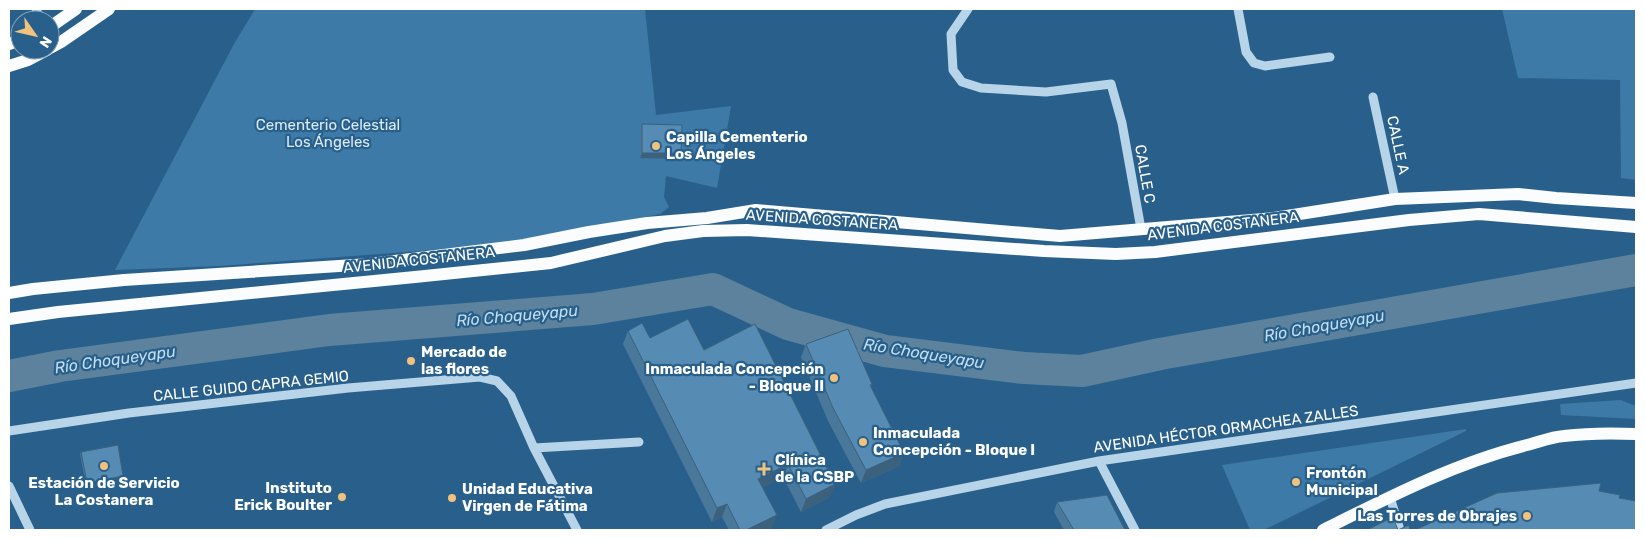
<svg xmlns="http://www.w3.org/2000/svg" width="1645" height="539" font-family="Rubik,sans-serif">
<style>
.green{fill:#3d7aa7}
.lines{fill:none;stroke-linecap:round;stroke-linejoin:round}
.river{stroke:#5c829e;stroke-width:32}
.minor{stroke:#b7d4e9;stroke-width:9}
.major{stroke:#fafcfe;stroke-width:12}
.wall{fill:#4a789a}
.shaded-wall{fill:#3c617d}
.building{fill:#568bb3;stroke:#3c617d}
.poi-dot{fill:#f1c17e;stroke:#29608b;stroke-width:2}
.labels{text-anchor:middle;stroke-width:4.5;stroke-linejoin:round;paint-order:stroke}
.park-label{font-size:15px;fill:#dbecf7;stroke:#29608b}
.poi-label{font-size:15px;font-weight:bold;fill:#fff;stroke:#29608b;text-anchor:start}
.street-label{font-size:15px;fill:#fff;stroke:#29608b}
.water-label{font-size:16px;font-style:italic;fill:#c3def1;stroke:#29608b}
</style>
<rect width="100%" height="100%" fill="#29608b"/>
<path class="green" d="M255,9H645L656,115L731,106L717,188L666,176L664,197L669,207L660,214L501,245L218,266L115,270L234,44Z
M1502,9H1636V180L1621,178L1620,80L1518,78Z
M1621,400L1633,405H1636V419L1561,415L1560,404Z
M1466,429V431L1264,530H1250L1222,465Z"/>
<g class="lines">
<path class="river" d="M9,376L60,366L329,330L593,309L713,289L788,324L885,351L1024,368L1082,371L1160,354L1636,270"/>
<path class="minor" d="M36,9L40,18L42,20
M968,9L951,34L953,70L962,82L981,88L1046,92L1111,84L1122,123L1141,229
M1238,9L1246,52L1254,63L1265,66L1330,57
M1373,97L1395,199
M9,431L129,413L348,388L480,377L497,381L511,396L534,448L577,530
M534,448L639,442
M1099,461L1135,530
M9,486L30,530
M1390,497L1400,530
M826,530L856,515L885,504L1099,461L1636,383"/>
<path class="major" d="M50,27L76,9
M9,44L20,40
M50,48L61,42L109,9
M9,66L28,60L47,50
M9,293L33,289L124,280L370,264L524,245L589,232L647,223L707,218L756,210L1060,236L1274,218L1395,199L1518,194L1556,198L1636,203
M9,319L58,312L415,277L551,263L665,236L703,231L747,230L1044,251L1116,254L1155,252L1409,220L1479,214L1636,227
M1323,530C1389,497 1455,463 1527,445C1539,442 1551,437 1564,436C1588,433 1612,433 1636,434"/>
</g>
<path class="wall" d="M642,124L681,153L679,159L640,158V130Z
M628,331L650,338L830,497L801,512L783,477L763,487L772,528L768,530H729L722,517L712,522L623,344Z
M806,344L872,384L871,387L904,453L899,466L861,483L828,421L801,357Z
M81,452L123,476L122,479L86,486L80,454Z
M1057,502L1125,530H1064L1054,512Z"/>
<path class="shaded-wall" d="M642,153H681L679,159L640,158Z
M904,453L899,466L861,483L866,470Z
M788,464L783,477L754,492L758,479Z
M123,476L122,479L86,486L87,483Z
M835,484L830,497L801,512L806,499Z
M727,504L722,517L712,522L717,508Z
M777,515L772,528L768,530H746Z"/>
<path class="building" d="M642,124L682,125L681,153H642Z
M688,319L704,350L755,324L835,484L806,499L788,464L758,479L777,515L746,530H740L727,504L717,508L628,331L642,323L650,338Z
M848,329L872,384L870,385L904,453L866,470L833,408L806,344Z
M118,445L123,476L87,483L81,452Z
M1601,483L1599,491L1620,495L1619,498L1636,501V530H1417V529L1497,493Z
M1107,495L1125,530H1074L1057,502Z
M1393,517L1398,530L1409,525L1410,530H1367Z"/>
<g class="poi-dot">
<circle cx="656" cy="146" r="5"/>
<circle cx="411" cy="361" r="5"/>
<circle cx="834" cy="378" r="5"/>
<circle cx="863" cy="442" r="5"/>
<circle cx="104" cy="466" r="5"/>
<path d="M761.5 461.5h5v5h5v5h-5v5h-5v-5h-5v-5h5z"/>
<circle cx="1296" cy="482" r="5"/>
<circle cx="342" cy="497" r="5"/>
<circle cx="452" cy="498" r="5"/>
<circle cx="1527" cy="516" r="5"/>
</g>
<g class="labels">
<g class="park-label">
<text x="328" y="130">Cementerio Celestial<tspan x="328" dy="17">Los Ángeles</tspan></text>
</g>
<g class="poi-label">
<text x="666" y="142">Capilla Cementerio<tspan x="666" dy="17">Los Ángeles</tspan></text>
<text x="421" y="357">Mercado de<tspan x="421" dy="17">las flores</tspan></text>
<text x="824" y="374" text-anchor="end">Inmaculada Concepción<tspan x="824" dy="17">- Bloque II</tspan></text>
<text x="873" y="438">Inmaculada<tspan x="873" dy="17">Concepción - Bloque I</tspan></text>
<text x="775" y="465">Clínica<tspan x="775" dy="17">de la CSBP</tspan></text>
<text x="1306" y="478">Frontón<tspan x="1306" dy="17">Municipal</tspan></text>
<text x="104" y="488" text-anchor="middle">Estación de Servicio<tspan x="104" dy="17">La Costanera</tspan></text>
<text x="332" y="493" text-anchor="end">Instituto<tspan x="332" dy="17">Erick Boulter</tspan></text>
<text x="462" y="494">Unidad Educativa<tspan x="462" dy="17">Virgen de Fátima</tspan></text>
<text x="1517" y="521" text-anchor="end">Las Torres de Obrajes</text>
</g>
<g class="street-label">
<text transform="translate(1398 145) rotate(78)" y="5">CALLE A</text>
<text transform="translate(1145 174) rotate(80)" y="5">CALLE C</text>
<text transform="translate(822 220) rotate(4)" y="5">AVENIDA COSTANERA</text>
<text transform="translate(1223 226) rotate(-7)" y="5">AVENIDA COSTANERA</text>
<text transform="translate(419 260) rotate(-6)" y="5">AVENIDA COSTANERA</text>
<text transform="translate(251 386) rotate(-6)" y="5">CALLE GUIDO CAPRA GEMIO</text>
<text transform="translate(1226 429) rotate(-8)" y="5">AVENIDA HÉCTOR ORMACHEA ZALLES</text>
</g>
<g class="water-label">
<text transform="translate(517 315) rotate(-5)" y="6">Río Choqueyapu</text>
<text transform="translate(1324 325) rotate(-10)" y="6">Río Choqueyapu</text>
<text transform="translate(924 353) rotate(9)" y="6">Río Choqueyapu</text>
<text transform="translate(115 359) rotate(-8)" y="6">Río Choqueyapu</text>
</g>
</g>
<rect width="1645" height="539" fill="none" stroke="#ffffff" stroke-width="20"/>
<g transform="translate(35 35) rotate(124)"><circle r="24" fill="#29608b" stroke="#7fa0b9"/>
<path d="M0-4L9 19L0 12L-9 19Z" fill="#f1c17e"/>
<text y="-8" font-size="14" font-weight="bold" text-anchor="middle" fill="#ffffff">N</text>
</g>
</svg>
